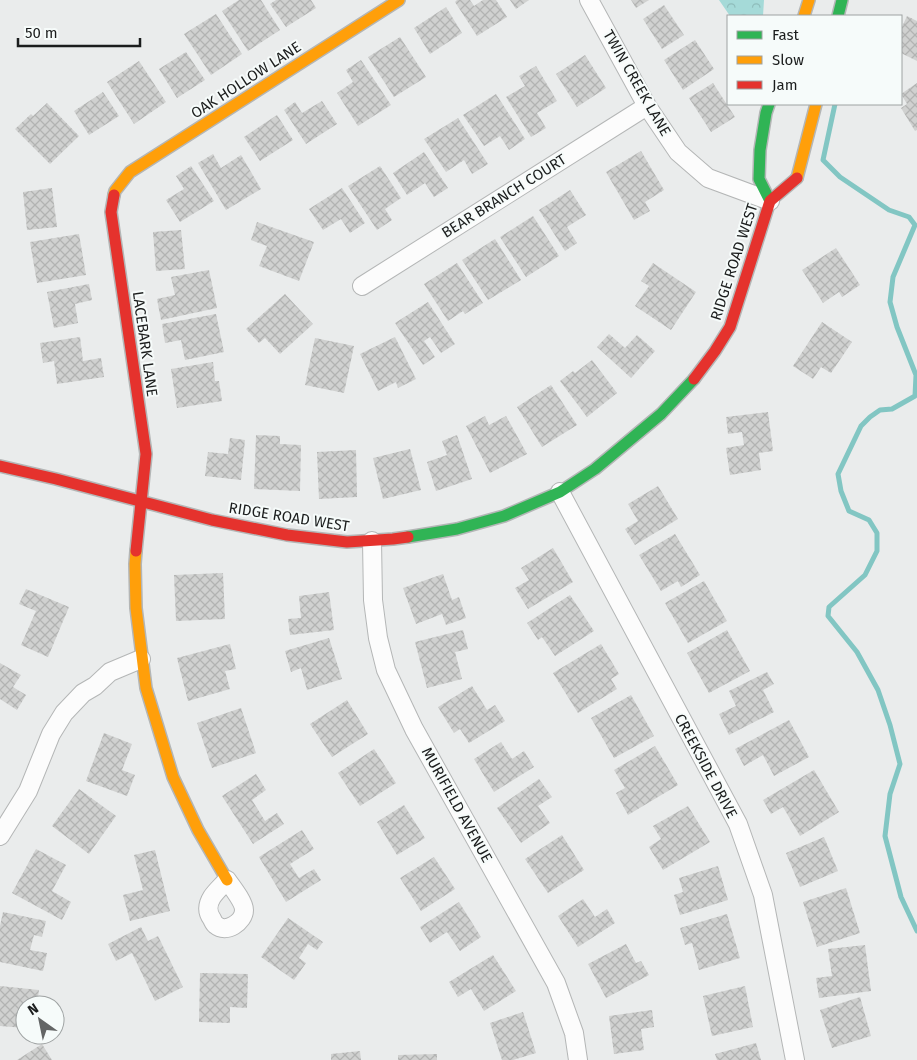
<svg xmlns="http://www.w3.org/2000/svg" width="917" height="1060" font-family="'Fira Sans',sans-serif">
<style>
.forest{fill:url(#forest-crowns)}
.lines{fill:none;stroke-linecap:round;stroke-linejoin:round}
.stream{stroke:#82c6c3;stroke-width:5}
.building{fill:url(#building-cross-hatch)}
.street-casing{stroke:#b4b6b6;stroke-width:20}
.fast-casing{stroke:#b4b6b6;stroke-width:14}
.slow-casing{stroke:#b4b6b6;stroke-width:14}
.jam-casing{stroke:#b4b6b6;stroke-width:14}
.street{stroke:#fcfcfc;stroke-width:18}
.fast{stroke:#30b455;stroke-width:11}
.slow{stroke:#ff9f0a;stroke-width:11}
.jam{stroke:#e5322d;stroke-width:11}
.labels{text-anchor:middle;stroke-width:4;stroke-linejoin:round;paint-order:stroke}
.street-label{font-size:15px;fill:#1b1d1d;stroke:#f6fbfa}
</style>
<defs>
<pattern id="forest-crowns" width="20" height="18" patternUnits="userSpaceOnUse" patternTransform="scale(1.25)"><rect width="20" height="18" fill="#a5dad8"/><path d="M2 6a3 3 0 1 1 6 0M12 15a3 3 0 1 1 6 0" fill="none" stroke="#8dbbb9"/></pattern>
<pattern id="building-cross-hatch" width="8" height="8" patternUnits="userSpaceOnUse" patternTransform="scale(1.25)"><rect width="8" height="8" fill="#d0d1d0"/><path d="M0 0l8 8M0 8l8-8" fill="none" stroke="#b2b3b2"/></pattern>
</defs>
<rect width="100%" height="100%" fill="#eaecec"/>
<path class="forest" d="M719,0H764L763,16H730Z"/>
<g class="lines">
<path class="stream" d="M835,104L823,160L840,177L889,210L909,217L915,225L893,277L890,302L897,327L916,375L915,396L892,409L880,410L870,417L861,426L838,474L841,491L849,511L869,520L877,533V551L865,575L829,607L828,616L857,652L878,690L890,725L900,764L890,794L885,836L901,897L917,931"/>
</g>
<path class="building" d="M239,0H261L280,30L248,51L222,11Z
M276,0H311L316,8L286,27L270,4Z
M457,0H470L474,6L483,0H496L507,17L477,36L455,2Z
M510,0H529L516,9Z
M631,0H649L636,8Z
M664,5L684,35L662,49L643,19Z
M446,7L462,33L430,54L414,28Z
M216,14L242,54L211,75L184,34Z
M907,16L917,21V61L901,53V29Z
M400,37L426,77L394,97L368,57Z
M695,40L714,69L683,90L664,60Z
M186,52L205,80L177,98L159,69Z
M585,55L606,88L577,107L556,74Z
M361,60L391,105L358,126L337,93L353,82L346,70Z
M139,61L166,102L134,124L107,82Z
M536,66L557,101L537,113L546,128L531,137L506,97L525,86L519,76Z
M713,83L735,117L711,132L689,98Z
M917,83V130L915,131L901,108L907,104L901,94Z
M103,92L119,116L89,135L74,111Z
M496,94L525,139L509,150L500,136L484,146L463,115Z
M322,101L337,124L306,144L284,110L295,102L302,113Z
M47,103L79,136L50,164L15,129L31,114L33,116Z
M277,115L293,140L260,161L244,137Z
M458,118L488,164L472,174L464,160L446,172L424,139Z
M641,151L664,190L645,202L650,211L634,220L606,172Z
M424,152L448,188L434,197L425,183L407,195L393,173Z
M213,154L221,168L241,155L261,189L226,210L198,163Z
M191,166L214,201L180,222L166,200L184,189L176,176Z
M380,166L401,198L385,209L392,220L377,230L348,186Z
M52,188L57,227L27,230L23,192Z
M342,188L365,223L350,233L341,219L323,230L309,209Z
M570,190L586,215L567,227L577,243L565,251L539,210Z
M533,216L559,256L526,277L500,237Z
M257,222L314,242L299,281L259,266L267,246L251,240Z
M181,230L185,269L156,271L153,232Z
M79,234L86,275L37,283L30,242Z
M495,239L521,280L488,300L462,260Z
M836,248L860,285L842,297L839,292L823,303L802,270Z
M457,263L483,303L465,314L463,311L448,321L424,284Z
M653,263L696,292L671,330L635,306L649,286L641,281Z
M209,270L217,308L161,320L157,299L175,295L171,277Z
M89,284L92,300L75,304L78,323L54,328L47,292Z
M285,294L313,324L280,354L265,338L259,343L246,329Z
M428,302L455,344L441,353L430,337L424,341L435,357L423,365L395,323Z
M216,314L224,352L185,360L181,340L165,343L162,324Z
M822,322L852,342L831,373L821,367L813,379L793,366Z
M609,334L625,348L637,335L655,351L631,378L597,347Z
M80,337L83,361L101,358L104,377L57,384L54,361L43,363L40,343Z
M395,337L416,379L398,388L396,382L378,391L360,354Z
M315,338L354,346L344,393L305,385Z
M592,360L617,393L587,417L560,381L573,371L575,373Z
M213,362L215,381H219L222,401L177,408L171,369Z
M551,385L577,425L542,447L517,407Z
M768,412L773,451L759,453L761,470L730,475L726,448L744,445L742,432L728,434L726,417Z
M485,416L489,425L506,416L527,454L490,473L466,426Z
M256,435L280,436V444L301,445L300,491L254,489Z
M457,435L472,479L436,491L427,462L447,455L442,441Z
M230,438L245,440L241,480L205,476L208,452L228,454Z
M410,449L421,490L383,499L373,458Z
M356,450L357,497L319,499L317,452Z
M658,486L678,519L635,545L625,529L638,521L628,504Z
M675,534L700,575L681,587L678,581L661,591L639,555Z
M553,548L573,582L528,609L515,588L529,580L521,568Z
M223,573L225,619L176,621L174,575Z
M443,574L452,600L459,597L466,618L446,625L442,614L416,624L403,588Z
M704,581L727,621L688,643L665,603Z
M26,589L69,607L48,657L21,645L36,611L19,604Z
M329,592L334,630L290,635L288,619L301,618L299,596Z
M570,595L594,631L555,656L542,637L538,640L527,623Z
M463,630L468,649L455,652L462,679L427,688L415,642Z
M727,630L750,671L709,693L687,653Z
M329,638L342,679L307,690L301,668L291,672L285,651Z
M230,644L236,669L225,671L230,689L188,701L177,658Z
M601,644L619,674L611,679L617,689L578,713L553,673Z
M0,663L21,675L13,687L26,695L17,710L0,699Z
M767,672L774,684L763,690L774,712L729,735L719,714L736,706L729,691Z
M472,686L487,710L495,705L505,721L469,743L460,729L454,733L438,707Z
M631,695L654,736L614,758L591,718Z
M347,700L368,734L332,757L310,724Z
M241,708L256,753L212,768L197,723Z
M789,720L809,757L774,776L763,755L744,766L735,749Z
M104,733L132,744L122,770L135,775L127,796L86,781Z
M501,742L512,759L524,751L534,767L494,792L474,759Z
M655,746L678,785L628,815L616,793L625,788L614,770Z
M374,749L396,783L360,806L338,773Z
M814,770L839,812L800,836L783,807L771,814L763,800Z
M256,774L266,790L252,800L265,821L277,813L284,824L253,844L222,796Z
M539,779L552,797L538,806L550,823L521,843L497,808Z
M79,789L116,816L89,854L52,826Z
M404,805L425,838L397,855L377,822Z
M688,806L710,842L663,870L649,847L661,839L653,826Z
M302,830L314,849L290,864L299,878L314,869L321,880L286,902L259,857Z
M562,835L584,870L548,893L525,859Z
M824,837L838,871L800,887L786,853Z
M36,849L66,865L52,891L71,902L62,920L12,893Z
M155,850L170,911L130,921L123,895L143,890L134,855Z
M434,857L455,889L421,911L400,878Z
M718,866L728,900L680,915L674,895L683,892L679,878Z
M846,888L860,933L817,947L803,902Z
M583,899L595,917L607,909L615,923L578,947L558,916Z
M459,902L481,937L460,951L447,932L430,943L420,927Z
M3,912L46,921L42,937L34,935L30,950L47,953L43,971L0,962V926Z
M727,914L740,958L699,970L692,943L685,945L680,928Z
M288,918L323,942L317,950L308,944L299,958L306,963L294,980L261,957Z
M141,927L148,941L158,936L183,987L155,1001L132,953L116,961L108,944Z
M626,944L636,963L641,961L649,975L606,998L588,964Z
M865,945L871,991L819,998L816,978L832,976L828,949Z
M493,955L516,991L484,1011L471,989L458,997L449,982Z
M200,973L248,974L247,1008L230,1007V1023L199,1022Z
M0,986L39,990L37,1005H25V1028L0,1026Z
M745,986L753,1027L712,1036L703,996Z
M860,997L871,1036L832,1048L820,1010Z
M652,1010L654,1027L641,1029L644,1050L614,1054L609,1016Z
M523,1012L536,1053L513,1060H502L490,1023Z
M756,1043L761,1060H717L715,1054Z
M42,1044L52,1060H17Z
M360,1051L361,1060H331V1054Z
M437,1054V1060H398V1055Z"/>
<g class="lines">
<g class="street-casing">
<path id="street" d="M589,0L647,106L678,152L708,178L770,201
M362,286L647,106
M560,492L738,824L763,895L795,1060
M372,541L373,600L378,638L386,670L414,729L556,983L574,1033L578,1060
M0,836L28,791L51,734L64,713L83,693L95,686L110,672L141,659
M227,880C232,887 244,902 244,910C244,922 226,934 216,925C214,924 213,921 212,919C207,912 207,905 212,897C216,891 222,886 227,880Z"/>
</g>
<g class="fast-casing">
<path id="fast" d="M838,16L842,0
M769,104L766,113L760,150L759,179L770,201
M408,537L457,529L504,516L560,492L595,469L661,414L694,379"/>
</g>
<g class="slow-casing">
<path id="slow" d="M804,16L809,0
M797,178L816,104
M114,195L115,191L130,172L399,0
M136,551L135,564L136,608L146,688L173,777L198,830L227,880"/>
</g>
<g class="jam-casing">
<path id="jam" d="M114,195L111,212L146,454L136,551
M694,379L715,351L730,327L770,201L797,178
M0,466L56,479L212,520L287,535L347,542L393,539L408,537"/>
</g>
<use href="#street" class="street"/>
<use href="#fast" class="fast"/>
<use href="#slow" class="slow"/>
<use href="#jam" class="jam"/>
</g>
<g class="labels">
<g class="street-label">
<text transform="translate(246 80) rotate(-33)" y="5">OAK HOLLOW LANE</text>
<text transform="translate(637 83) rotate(60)" y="5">TWIN CREEK LANE</text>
<text transform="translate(504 196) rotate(-32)" y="5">BEAR BRANCH COURT</text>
<text transform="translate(734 262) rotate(-72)" y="5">RIDGE ROAD WEST</text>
<text transform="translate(145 344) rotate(82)" y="5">LACEBARK LANE</text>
<text transform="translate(289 517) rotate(9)" y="5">RIDGE ROAD WEST</text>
<text transform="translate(706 766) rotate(62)" y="5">CREEKSIDE DRIVE</text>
<text transform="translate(457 805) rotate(61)" y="5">MURIFIELD AVENUE</text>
</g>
</g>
<rect x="727" y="15" width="175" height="90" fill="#f6fbfa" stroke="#9ea2a2"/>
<rect x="737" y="31" width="25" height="8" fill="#30b455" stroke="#9ea2a2"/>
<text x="772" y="40" font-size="15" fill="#1b1d1d">Fast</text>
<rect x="737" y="56" width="25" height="8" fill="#ff9f0a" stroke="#9ea2a2"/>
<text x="772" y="65" font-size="15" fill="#1b1d1d">Slow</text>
<rect x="737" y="81" width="25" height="8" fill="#e5322d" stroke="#9ea2a2"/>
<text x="772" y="90" font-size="15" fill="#1b1d1d">Jam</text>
<g transform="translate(40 1020) rotate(327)"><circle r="24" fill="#f6fbfa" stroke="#9ea2a2"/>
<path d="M0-4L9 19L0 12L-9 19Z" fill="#636565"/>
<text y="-8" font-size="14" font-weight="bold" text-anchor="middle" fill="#1b1d1d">N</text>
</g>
<path d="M18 38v8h122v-8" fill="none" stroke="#1b1d1d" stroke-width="2.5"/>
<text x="25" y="38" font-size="15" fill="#1b1d1d" stroke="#f6fbfa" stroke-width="4" paint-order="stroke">50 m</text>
</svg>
